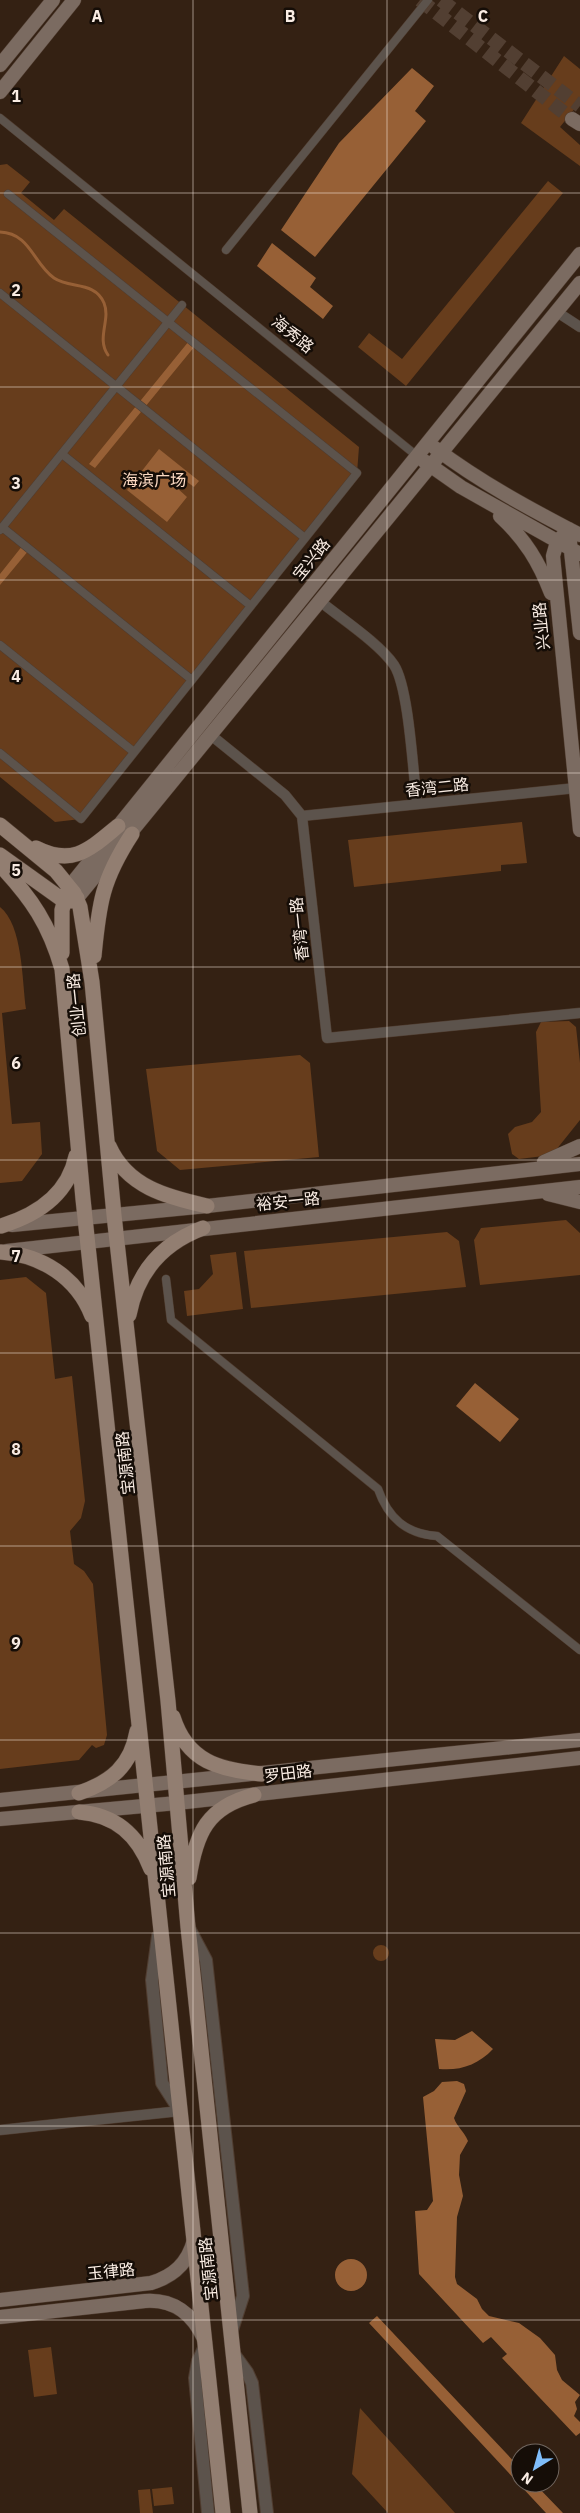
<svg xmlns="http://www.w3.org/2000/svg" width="580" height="2513" font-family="'IBM Plex Sans','Noto Sans SC',sans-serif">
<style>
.green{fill:#673d1c}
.water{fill:#976036}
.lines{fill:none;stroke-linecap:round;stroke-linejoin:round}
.stream{stroke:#976036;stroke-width:3}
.secondary-tunnel{stroke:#523f32;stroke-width:14;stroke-dasharray:14 7;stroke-linecap:butt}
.pedestrian-casing{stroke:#503d30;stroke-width:9}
.minor-casing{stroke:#503d30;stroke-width:11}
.tertiary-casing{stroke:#503d30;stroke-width:14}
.secondary-casing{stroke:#503d30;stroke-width:15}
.primary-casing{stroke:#503d30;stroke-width:16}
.pedestrian{stroke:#5c534c;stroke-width:8}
.minor{stroke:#5c534c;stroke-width:10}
.tertiary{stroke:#5c534c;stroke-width:12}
.secondary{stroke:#7b6b61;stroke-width:14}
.primary{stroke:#927e71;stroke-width:15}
.grid{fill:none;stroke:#f9ece3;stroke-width:1;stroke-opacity:0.55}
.labels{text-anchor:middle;stroke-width:5;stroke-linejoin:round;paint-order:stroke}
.street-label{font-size:16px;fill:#f9ece3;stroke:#150d07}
.park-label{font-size:16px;fill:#fbd9c2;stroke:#150d07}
.grid-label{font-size:16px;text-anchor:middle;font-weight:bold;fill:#f9ece3;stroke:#150d07;stroke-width:5;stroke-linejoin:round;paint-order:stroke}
</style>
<rect width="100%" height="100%" fill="#342113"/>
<path class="green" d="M564,56L580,69V102L560,127L580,145V166L521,123Z
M7,164L30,182L21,193L54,220L64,209L359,447L357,473L81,819L55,822L0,777V165Z
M548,181L563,193L406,386L358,347L369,333L402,359Z
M522,822L527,863L501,865V871L354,887L348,840Z
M0,907C23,925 22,981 26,1009L2,1013L12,1124L40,1122L42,1154L22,1181L0,1183Z
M569,1021L576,1027L580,1063V1120L552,1155L519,1159L512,1154L508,1134L515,1127L532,1122L541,1112L536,1032L541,1022Z
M300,1055L310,1063L319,1157L180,1170L157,1151L146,1069Z
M566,1220L580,1233V1275L480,1285L474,1240L481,1228Z
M447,1232L459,1241L466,1287L251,1308L244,1251Z
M236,1252L243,1309L187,1316L184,1291L199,1289L213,1274L210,1255Z
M26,1277L46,1293L55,1379L72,1376L85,1501L81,1518L70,1531L74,1564L84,1571L93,1584L107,1735L104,1745L96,1748L92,1745L79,1760L0,1769V1280Z
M373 1953a8 8 0 1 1 16 0a8 8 0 1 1-16 0Z
M51,2347L57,2394L34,2397L28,2350Z
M360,2408L455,2513H388L352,2474Z
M172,2487L174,2504L154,2506L152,2489Z
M150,2489L153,2513H140L138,2490Z"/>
<path class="water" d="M412,68L434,86L415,111L426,121L315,257L281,230L339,143Z
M272,243L316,278L310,287L333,306L323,319L257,266Z
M189,341L195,346L95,468L89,464Z
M159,449L199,481L194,487L183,479L176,487L187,497L167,522L127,490Z
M23,545L29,550L0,585V574Z
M475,1383L519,1419L500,1442L456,1406Z
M472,2031L493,2049C478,2065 460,2071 439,2069L435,2039L455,2040Z
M457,2081L464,2084L466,2091L454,2118C457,2127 464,2131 468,2141L460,2155L459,2175L463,2196L457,2217L455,2277L457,2284L477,2299L482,2309L489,2316L519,2323L540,2338L555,2355L557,2370L562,2380L580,2395L575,2402L577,2409L574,2416L580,2422V2433L576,2436L502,2358L507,2354L491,2337L483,2343L419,2274L415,2211L427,2210L433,2201L423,2097L434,2091L442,2082Z
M335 2275a16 16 0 1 1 32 0a16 16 0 1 1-32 0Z
M377,2316L520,2468V2483H534L563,2513H546L369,2323Z"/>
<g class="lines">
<path class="stream" d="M0,232C30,233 33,263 54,278C70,289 95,281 104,303C111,320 96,338 108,355"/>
<path class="secondary-tunnel" d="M420,0L572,119
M441,0L580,106"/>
<g class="pedestrian-casing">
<path id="pedestrian" d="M0,118L417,456
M226,250L428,0
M0,293L305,538
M62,454L251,606
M2,527L192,680
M0,530L182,305
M0,645L134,752
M0,753L81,819L357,473L8,194
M166,1279L171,1320L378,1489C388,1518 406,1534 437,1536L580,1650"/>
</g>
<g class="minor-casing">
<path id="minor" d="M557,312L580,327
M321,602C342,619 380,644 394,665C409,688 413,773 417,804
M212,736L285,795L302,816L327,1038L580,1013
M302,816L576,788
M0,2130L180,2111"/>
</g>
<g class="tertiary-casing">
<path id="tertiary" d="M189,1928L206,1960L243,2296L232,2330
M158,1936L152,1980L162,2083L180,2111
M206,2344L198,2361L195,2378L208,2513
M234,2354L247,2372L252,2383L267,2513"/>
</g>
<g class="secondary-casing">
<path id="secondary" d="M0,65L53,0
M0,92L74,0
M572,119L580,124
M435,448C480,482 530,509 580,535
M424,461L461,487L580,554
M500,516C525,539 539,562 551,593
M569,529L557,542L553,556L580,830
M570,542L580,633
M70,886L580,254
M77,898L580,283
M544,1162L580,1146
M548,1194L580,1202
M12,1225L207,1206L580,1164
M7,1251L580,1187
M0,1800L580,1740
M0,1819L177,1803L580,1758
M0,2300L151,2283C174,2276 188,2263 194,2240
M0,2317L145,2301C173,2299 193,2314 204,2339"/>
</g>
<g class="primary-casing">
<path id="primary" d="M0,825L56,871L74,893L80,907L92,982L114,1215L168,1701L188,1927L250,2513
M36,848C73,867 90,849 118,826
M0,855L60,898L70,901L77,898
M0,865C32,899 49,924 62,969L83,1199L223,2513
M62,953V910L67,892
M94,956C99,903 102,880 132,834
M109,1146C127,1187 167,1197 207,1206
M1,1226C37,1215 68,1195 76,1156
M1,1252C41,1255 77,1277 92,1316
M129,1315C137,1272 163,1243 203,1228
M173,1717C187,1762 220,1770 262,1774
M79,1793C111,1782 131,1766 137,1731
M79,1812C116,1815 138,1835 151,1869
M189,1878C196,1833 207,1807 254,1795"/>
</g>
<use href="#pedestrian" class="pedestrian"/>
<use href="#minor" class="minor"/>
<use href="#tertiary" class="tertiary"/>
<use href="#secondary" class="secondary"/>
<use href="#primary" class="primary"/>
</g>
<path class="grid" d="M193,0V2513M387,0V2513M0,193H580M0,387H580M0,580H580M0,773H580M0,967H580M0,1160H580M0,1353H580M0,1546H580M0,1740H580M0,1933H580M0,2126H580M0,2320H580"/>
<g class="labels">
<g class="street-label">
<text transform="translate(293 334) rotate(39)" y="6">海秀路</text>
<text transform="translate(311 559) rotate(-51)" y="6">宝兴路</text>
<text transform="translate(541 626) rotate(-96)" y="6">兴业路</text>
<text transform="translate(437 787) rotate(-6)" y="6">香湾二路</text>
<text transform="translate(299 929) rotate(-96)" y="6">香湾一路</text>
<text transform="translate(76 1005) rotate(-96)" y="6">创业一路</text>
<text transform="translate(288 1201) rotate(-6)" y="6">裕安一路</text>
<text transform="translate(125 1463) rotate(-96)" y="6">宝源南路</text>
<text transform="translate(288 1773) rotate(-7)" y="6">罗田路</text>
<text transform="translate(166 1866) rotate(-95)" y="6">宝源南路</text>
<text transform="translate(208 2269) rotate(-96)" y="6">宝源南路</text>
<text transform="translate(111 2271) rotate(-6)" y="6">玉律路</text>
</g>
<g class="park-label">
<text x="154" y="486">海滨广场</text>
</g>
</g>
<g class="grid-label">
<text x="97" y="22">A</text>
<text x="290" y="22">B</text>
<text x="483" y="22">C</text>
<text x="16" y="102">1</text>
<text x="16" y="296">2</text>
<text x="16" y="489">3</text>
<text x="16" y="682">4</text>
<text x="16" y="876">5</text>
<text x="16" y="1069">6</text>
<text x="16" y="1262">7</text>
<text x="16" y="1455">8</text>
<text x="16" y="1649">9</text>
</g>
<g transform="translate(535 2468) rotate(217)"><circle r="24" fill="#150d07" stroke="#70665f"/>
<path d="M0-4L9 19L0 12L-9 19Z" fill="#7fbdfa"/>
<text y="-8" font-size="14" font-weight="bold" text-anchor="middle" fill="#f9ece3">N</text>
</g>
</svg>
